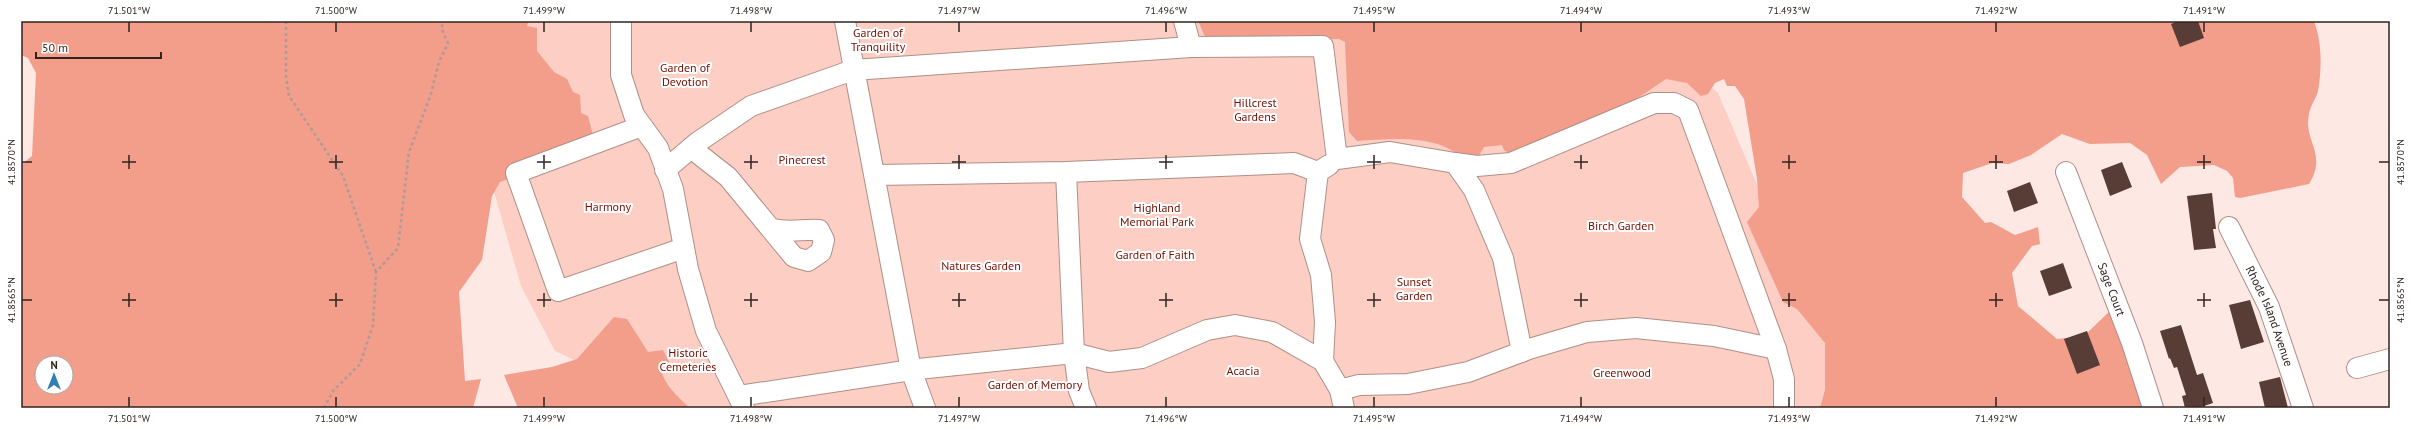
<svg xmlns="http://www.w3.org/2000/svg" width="2411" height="429" font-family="'PT Sans',sans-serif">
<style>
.green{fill:#fccec4}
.forest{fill:#f39d8b;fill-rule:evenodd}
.building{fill:#583c36}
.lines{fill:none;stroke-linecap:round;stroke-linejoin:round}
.minor-casing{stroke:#b08f87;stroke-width:22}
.path{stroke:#ae9b97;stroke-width:2.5;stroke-dasharray:3 3;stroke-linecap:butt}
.minor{stroke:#fff;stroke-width:20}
.ticks{fill:none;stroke:#302320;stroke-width:1.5}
.labels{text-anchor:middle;stroke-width:4;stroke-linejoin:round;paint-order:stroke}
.park-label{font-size:12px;fill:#740f00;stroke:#fff}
.street-label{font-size:12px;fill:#302320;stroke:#fff}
.neatline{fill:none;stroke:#302320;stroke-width:1.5}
.ticks-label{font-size:10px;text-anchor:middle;fill:#302320}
</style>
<rect width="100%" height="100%" fill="#fee8e3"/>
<path class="green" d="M479,21H1350L1689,68L1718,93L1825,344L1835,408H653L637,390L555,351L521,286L488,171Z"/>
<path class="forest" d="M21,21H529L527,26L537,28V51L554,72L567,79L573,92L580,95L581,113L588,116L593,135L603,147L500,182L492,196L482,260L459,292L465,381L481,379L473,408H21V165L32,156L36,73L28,58L21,55ZM42,363H66V387H42Z
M1198,21H2314C2322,42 2322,69 2318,91C2316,99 2310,106 2309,114C2303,142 2328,153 2309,184L2240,198L2235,197L2233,178L2227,171L2214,165L2180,167L2161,184L2147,155L2130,143L2090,144L2062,134L2031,155L2009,164L1992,163L1963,173L1962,197L1985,223L1991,222L2015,235L2038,227L2040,244L2032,246L2012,273L2018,306L2057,339L2084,336L2113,308L2150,408H1820L1825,390V343L1797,309L1783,302L1747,222L1759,207L1757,179L1744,99L1735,86H1727L1724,79L1715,83L1708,94L1701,96L1687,83L1666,79L1635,100L1513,156L1504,150L1502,145L1484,147L1477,159V171C1469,164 1460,155 1451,150C1426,135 1385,139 1357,141L1349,132L1345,42L1339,39L1207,41Z
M614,317L627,319L648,352L663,350L669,362L660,366C663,384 677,396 690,408H518L504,375L552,367L577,359Z"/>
<path class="building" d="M2178,21H2198L2204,38L2180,47L2171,24Z
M2122,162L2132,187L2110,196L2101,170Z
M2030,182L2038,203L2014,212L2007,191Z
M2212,193L2216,229H2213L2216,248L2194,250L2187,196Z
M2063,263L2072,288L2049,296L2040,271Z
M2250,300L2264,342L2241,349L2229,305Z
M2181,325L2197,375L2203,373L2213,403L2198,408H2185L2182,396L2186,395L2177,367L2174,368L2170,358L2169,359L2160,331Z
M2087,331L2100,365L2077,374L2064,339Z
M2280,377L2288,408H2265L2259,382Z"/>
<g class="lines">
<g class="minor-casing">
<g id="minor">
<path d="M621,21V75L634,115L658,148L673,189L688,269L706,331L744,408"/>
<path d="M845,21L911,370L925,408"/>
<path d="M1184,21L1191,47"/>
<path d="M642,126L516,173L558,291L684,248"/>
<path d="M691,148L728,177L794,257L808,261L821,252L824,240L819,230C803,229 789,233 773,229"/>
<path d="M1455,163L1477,166L1511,163L1654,103H1674L1688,110L1776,349L1784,379V408"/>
<path d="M665,170L698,142L751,106L853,70L1191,47L1323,46L1337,159L1390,152L1455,163L1474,190L1503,258L1522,352"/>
<path d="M1066,172L1074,353L1079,391L1086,408"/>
<path id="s1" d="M2066,172L2132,343L2153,408"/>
<path d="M875,175L1066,172L1294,163L1318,172"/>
<path id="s2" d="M2229,227L2269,307L2303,408"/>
<path d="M1323,361L1325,322L1321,275L1310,239L1318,172L1329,165"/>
<path d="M2357,368L2390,359"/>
<path d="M1340,390L1359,385L1408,384L1468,372L1529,349L1587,332L1636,328L1714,336L1776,349"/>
<path d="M739,396L918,369L1074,353L1109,362L1142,358L1207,330L1235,325L1272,332L1323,361L1340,390L1344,408"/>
</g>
</g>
<path class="path" d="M286,21V77L289,96L343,176L376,272
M324,408L333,391L360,364L373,325L376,272L398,248L409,152L430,97L439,62L448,43L442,30V21"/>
<use href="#minor" class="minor"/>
</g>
<path class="ticks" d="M129,22V32M336,22V32M544,22V32M751,22V32M959,22V32M1166,22V32M1374,22V32M1581,22V32M1789,22V32M1996,22V32M2204,22V32M129,155V169M336,155V169M544,155V169M751,155V169M959,155V169M1166,155V169M1374,155V169M1581,155V169M1789,155V169M1996,155V169M2204,155V169M22,162H32M122,162H136M329,162H343M537,162H551M744,162H758M952,162H966M1159,162H1173M1367,162H1381M1574,162H1588M1782,162H1796M1989,162H2003M2197,162H2211M2379,162H2389M129,293V307M336,293V307M544,293V307M751,293V307M959,293V307M1166,293V307M1374,293V307M1581,293V307M1789,293V307M1996,293V307M2204,293V307M22,300H32M122,300H136M329,300H343M537,300H551M744,300H758M952,300H966M1159,300H1173M1367,300H1381M1574,300H1588M1782,300H1796M1989,300H2003M2197,300H2211M2379,300H2389M129,397V407M336,397V407M544,397V407M751,397V407M959,397V407M1166,397V407M1374,397V407M1581,397V407M1789,397V407M1996,397V407M2204,397V407"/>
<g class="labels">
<g class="park-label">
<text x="878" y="37">Garden of<tspan x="878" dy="14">Tranquility</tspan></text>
<text x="685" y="72">Garden of<tspan x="685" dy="14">Devotion</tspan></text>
<text x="1255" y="107">Hillcrest<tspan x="1255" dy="14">Gardens</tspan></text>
<text x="802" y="164">Pinecrest</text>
<text x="608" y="211">Harmony</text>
<text x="1157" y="212">Highland<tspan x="1157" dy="14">Memorial Park</tspan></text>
<text x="1621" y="230">Birch Garden</text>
<text x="1155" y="259">Garden of Faith</text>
<text x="981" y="270">Natures Garden</text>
<text x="1414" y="286">Sunset<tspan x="1414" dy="14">Garden</tspan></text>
<text x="688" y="357">Historic<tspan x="688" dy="14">Cemeteries</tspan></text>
<text x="1243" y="375">Acacia</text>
<text x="1622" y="377">Greenwood</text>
<text x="1035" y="389">Garden of Memory</text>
</g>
<g class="street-label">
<text dy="4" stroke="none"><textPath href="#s1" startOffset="126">Sage Court</textPath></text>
<text dy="4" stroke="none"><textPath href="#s2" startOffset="98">Rhode Island Avenue</textPath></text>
</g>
</g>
<rect width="2411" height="429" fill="none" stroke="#ffffff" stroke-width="44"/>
<g transform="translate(54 375)"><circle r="19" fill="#ffffff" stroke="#aca7a6"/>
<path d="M0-3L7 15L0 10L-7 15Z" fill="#337db0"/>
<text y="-6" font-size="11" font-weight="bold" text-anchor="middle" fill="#302320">N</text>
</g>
<path d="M36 52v6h125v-6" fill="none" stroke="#302320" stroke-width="2"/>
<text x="42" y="52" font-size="12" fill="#302320" stroke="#ffffff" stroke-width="3" paint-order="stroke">50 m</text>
<rect x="22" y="22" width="2367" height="385" class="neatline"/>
<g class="ticks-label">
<text x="129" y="14">71.501°W</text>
<text x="336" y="14">71.500°W</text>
<text x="544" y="14">71.499°W</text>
<text x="751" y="14">71.498°W</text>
<text x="959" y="14">71.497°W</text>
<text x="1166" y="14">71.496°W</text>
<text x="1374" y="14">71.495°W</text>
<text x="1581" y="14">71.494°W</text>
<text x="1789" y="14">71.493°W</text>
<text x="1996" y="14">71.492°W</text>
<text x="2204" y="14">71.491°W</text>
<text transform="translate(11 162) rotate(-90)" y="4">41.8570°N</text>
<text transform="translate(2400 162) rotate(-90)" y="4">41.8570°N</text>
<text transform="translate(11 300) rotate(-90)" y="4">41.8565°N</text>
<text transform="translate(2400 300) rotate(-90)" y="4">41.8565°N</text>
<text x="129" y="422">71.501°W</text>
<text x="336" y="422">71.500°W</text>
<text x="544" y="422">71.499°W</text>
<text x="751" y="422">71.498°W</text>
<text x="959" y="422">71.497°W</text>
<text x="1166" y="422">71.496°W</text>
<text x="1374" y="422">71.495°W</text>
<text x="1581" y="422">71.494°W</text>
<text x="1789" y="422">71.493°W</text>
<text x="1996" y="422">71.492°W</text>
<text x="2204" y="422">71.491°W</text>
</g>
</svg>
